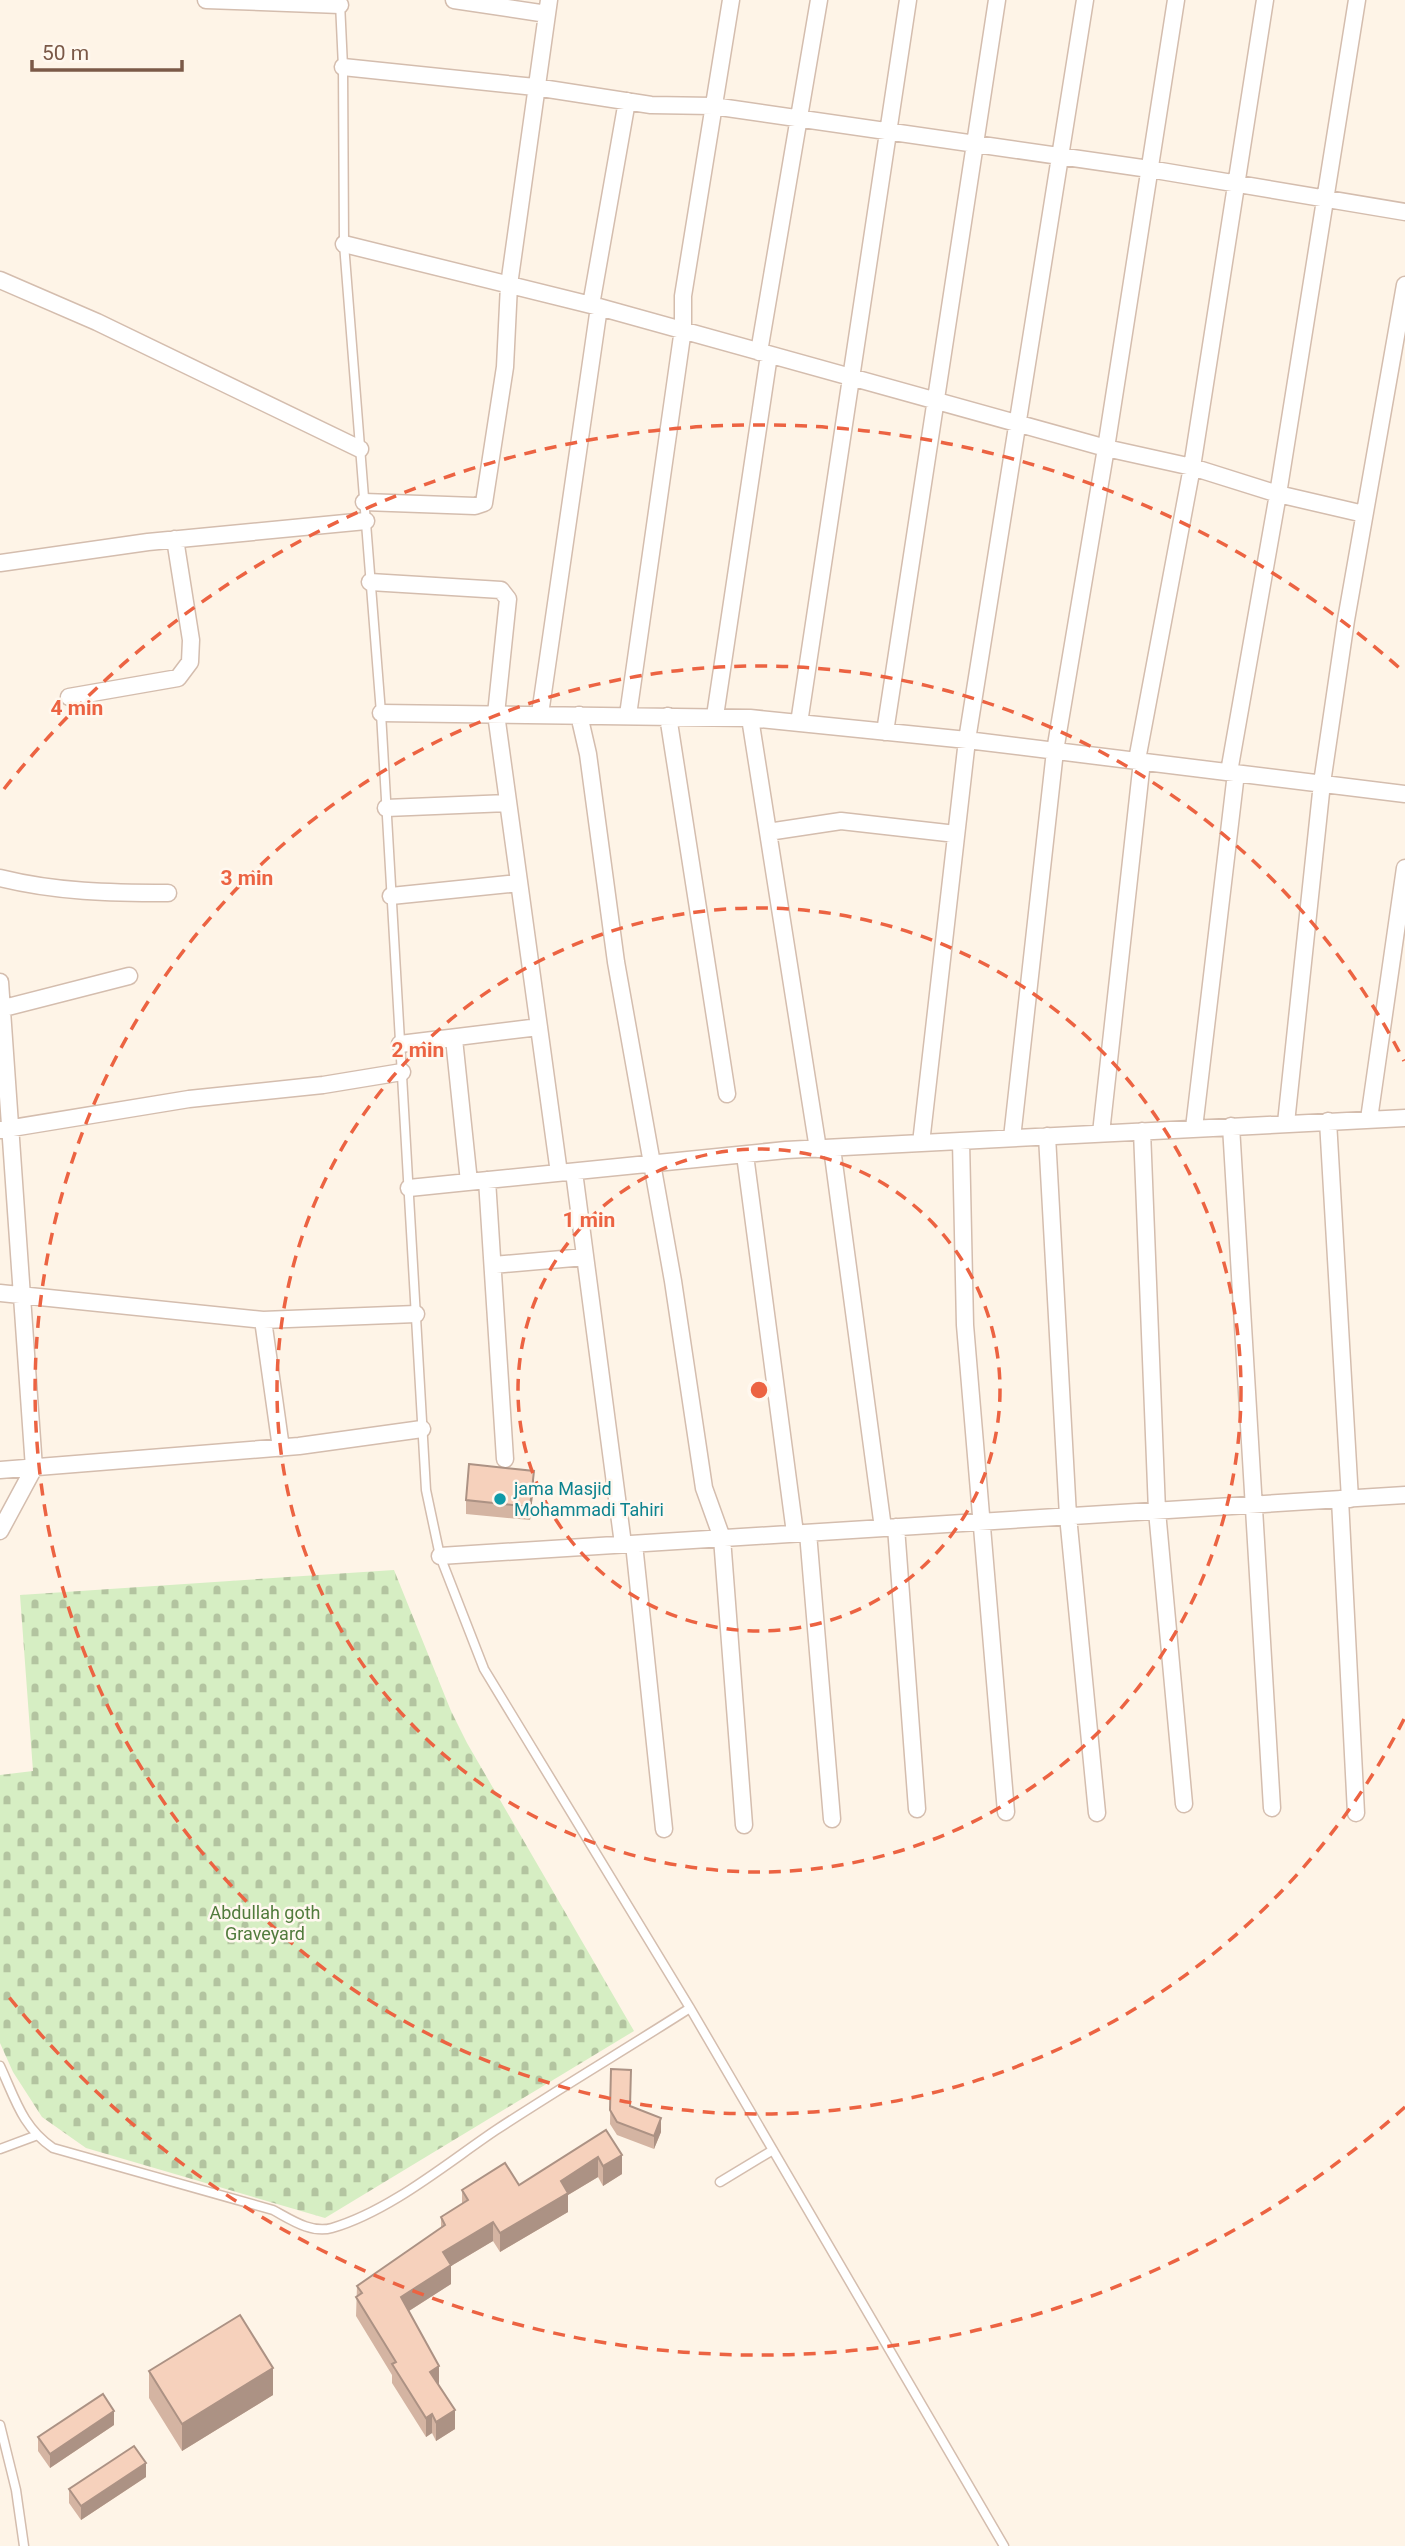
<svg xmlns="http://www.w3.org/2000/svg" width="1405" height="2546" font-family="Roboto,sans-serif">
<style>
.cemetery{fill:url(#cemetery-stones)}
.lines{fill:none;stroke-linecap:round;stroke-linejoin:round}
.service-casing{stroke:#d4bdae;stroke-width:11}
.minor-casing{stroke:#d4bdae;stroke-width:19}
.service{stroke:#fff;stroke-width:8}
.minor{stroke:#fff;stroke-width:16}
.wall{fill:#d4b4a2}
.shaded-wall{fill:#ac9284}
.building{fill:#f6d1bc;stroke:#ac9284;stroke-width:2}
.ring{fill:none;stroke:#ec6342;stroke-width:3.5;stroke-dasharray:12 9}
.culture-dot{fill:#0f9aa8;stroke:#fff8ef;stroke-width:2.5}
.labels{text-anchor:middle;stroke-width:5;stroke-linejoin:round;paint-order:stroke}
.culture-label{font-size:18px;fill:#0d838f;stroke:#fff8ef;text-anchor:start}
.park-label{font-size:18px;fill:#517b3c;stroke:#fff8ef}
.centre{fill:#ec6342;stroke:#fff8ef;stroke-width:3.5}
.ring-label{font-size:21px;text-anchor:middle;font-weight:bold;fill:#ec6342;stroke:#fff8ef;stroke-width:5;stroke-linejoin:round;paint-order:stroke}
</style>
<defs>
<pattern id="cemetery-stones" width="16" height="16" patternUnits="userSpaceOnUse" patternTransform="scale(1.75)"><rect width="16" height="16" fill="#d6eec3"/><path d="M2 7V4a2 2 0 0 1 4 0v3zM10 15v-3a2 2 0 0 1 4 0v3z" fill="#b3c4a0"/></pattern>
</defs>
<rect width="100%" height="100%" fill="#fef4e7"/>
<path class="cemetery" d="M394,1570L451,1711L467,1743L634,2031L325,2218L86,2148L42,2117L13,2072L0,2043V1775L33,1771L20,1595Z"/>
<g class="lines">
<g class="service-casing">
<path id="service" d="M340,3L343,67L344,244L381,713L426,1490L440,1556L484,1669L690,2008L1004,2546
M0,2066C15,2098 22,2127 53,2148L273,2210C290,2219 311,2234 332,2228C390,2211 447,2163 496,2130C560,2088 626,2049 690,2008
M0,2149L35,2136
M720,2182L773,2150
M0,2425L16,2490L24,2546"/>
</g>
<g class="minor-casing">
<path id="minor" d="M206,0L340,5
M454,0L547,14
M343,67L535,87L651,105L713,106L1149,169L1405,212
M344,244L599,307L1106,448L1192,467L1278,494L1364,514
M0,280L97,322L360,449
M591,305L627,101
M759,352L819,0
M364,502L475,506L484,503L505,367L509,285L549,0
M0,563L148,542L366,521
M370,582L501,590L508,599L496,714L559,1173
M69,697L178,678L190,662L191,640L175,539
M381,713L750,718L967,740L1405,794
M540,714L599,307
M579,715L588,754L616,962L673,1281L704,1488L722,1538L744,1825
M628,715L683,329V296L731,0
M668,716L727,1094
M715,716L769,355
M750,718L818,1149
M799,723L908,0
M885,732L997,0
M1137,760L1192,467L1265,0
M1229,772L1278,494L1357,0
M386,808L508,803
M768,832L841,821L956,834
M0,878C56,892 111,893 168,893
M391,896L519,883
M0,982L34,1468L0,1531
M0,1009L129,976
M454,1039L469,1182
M400,1044L539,1027
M1369,1119L1405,868
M1328,1121L1350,1499
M1286,1123L1322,783L1346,620L1405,285
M1231,1126L1272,1808
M1194,1128L1236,773
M0,1130L189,1099L323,1085L402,1072
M1142,1131L1157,1511L1184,1804
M1101,1133L1142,761
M1047,1136L1068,1516L1097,1813
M1012,1138L1055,751L1106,448L1176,0
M961,1141L965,1325L1006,1812
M921,1143L967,740L1085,0
M832,1148L883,1528
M745,1155L795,1533
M574,1172L623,1544
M487,1180L505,1459
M409,1188L786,1150L1405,1118
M493,1265L585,1257
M0,1293L263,1320L416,1314
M263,1320L281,1448
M0,1470L299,1446L422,1429
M1340,1499L1356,1813
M896,1527L917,1809
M808,1533L832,1819
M634,1544L664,1829
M440,1556L1405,1495"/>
</g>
<use href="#service" class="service"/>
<use href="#minor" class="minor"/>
</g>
<path class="wall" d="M534,1485L530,1520L466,1514V1500Z
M611,2069L630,2107L661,2132L654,2149L617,2135L610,2124Z
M606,2130L622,2174L603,2186L598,2177L568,2195V2212L500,2252L493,2241L451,2266V2284L409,2311L439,2385L455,2429L436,2441L432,2433L426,2437L392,2383V2375L356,2316L357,2286L441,2228V2217L462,2204V2190L519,2185Z
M149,2371L273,2395L182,2451L149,2398Z
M114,2425L50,2468L38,2451V2437Z
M146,2477L81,2520L69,2503V2489Z"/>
<path class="shaded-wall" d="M534,1471V1485L530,1520V1507Z
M661,2118V2132L654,2149V2136Z
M622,2155V2174L603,2186V2166Z
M598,2157V2177L568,2195V2212L500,2252V2233L561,2181Z
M493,2222V2241L451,2266V2284L401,2316V2297L443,2252Z
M439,2366V2385L430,2372Z
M273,2368V2395L182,2451V2424Z
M455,2410V2429L436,2441V2422Z
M114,2411V2425L50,2468V2454Z
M432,2414V2433L426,2437V2418Z
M146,2463V2477L81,2520V2506Z"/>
<path class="building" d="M469,1464L534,1471L530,1507L466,1500Z
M611,2069L631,2070L630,2106L661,2118L654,2136L617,2122L610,2110Z
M606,2130L622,2155L603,2166L598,2157L561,2181L568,2193L500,2233L493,2222L443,2252L451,2265L401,2297L439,2366L430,2372L455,2410L436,2422L432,2414L426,2418L392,2364L396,2362L356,2297L362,2293L357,2286L445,2225L441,2217L468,2200L462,2190L505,2163L519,2185Z
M240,2315L273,2368L182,2424L149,2371Z
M103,2394L114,2411L50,2454L38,2437Z
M134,2446L146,2463L81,2506L69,2489Z"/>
<g class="ring">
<circle cx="759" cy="1390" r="241"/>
<circle cx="759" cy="1390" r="482"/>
<path d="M1404 1719A724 724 0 1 1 1404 1061"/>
<path d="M1405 2107A965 965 0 0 1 4 1991M4 789A965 965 0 0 1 1405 673"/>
</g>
<circle class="culture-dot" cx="500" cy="1499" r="7"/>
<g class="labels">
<g class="culture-label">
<text x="514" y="1495">jama Masjid<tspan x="514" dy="21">Mohammadi Tahiri</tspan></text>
</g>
<g class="park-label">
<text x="265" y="1919">Abdullah goth<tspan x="265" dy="21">Graveyard</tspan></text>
</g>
</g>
<circle cx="759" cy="1390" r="10" class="centre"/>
<g class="ring-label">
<text x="77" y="715">4 min</text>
<text x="247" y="885">3 min</text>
<text x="418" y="1057">2 min</text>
<text x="589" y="1227">1 min</text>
</g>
<path d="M32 60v10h150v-10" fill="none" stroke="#7b5948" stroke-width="3.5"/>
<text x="42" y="60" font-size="21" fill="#7b5948" stroke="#fff8ef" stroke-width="5" paint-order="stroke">50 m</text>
</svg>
